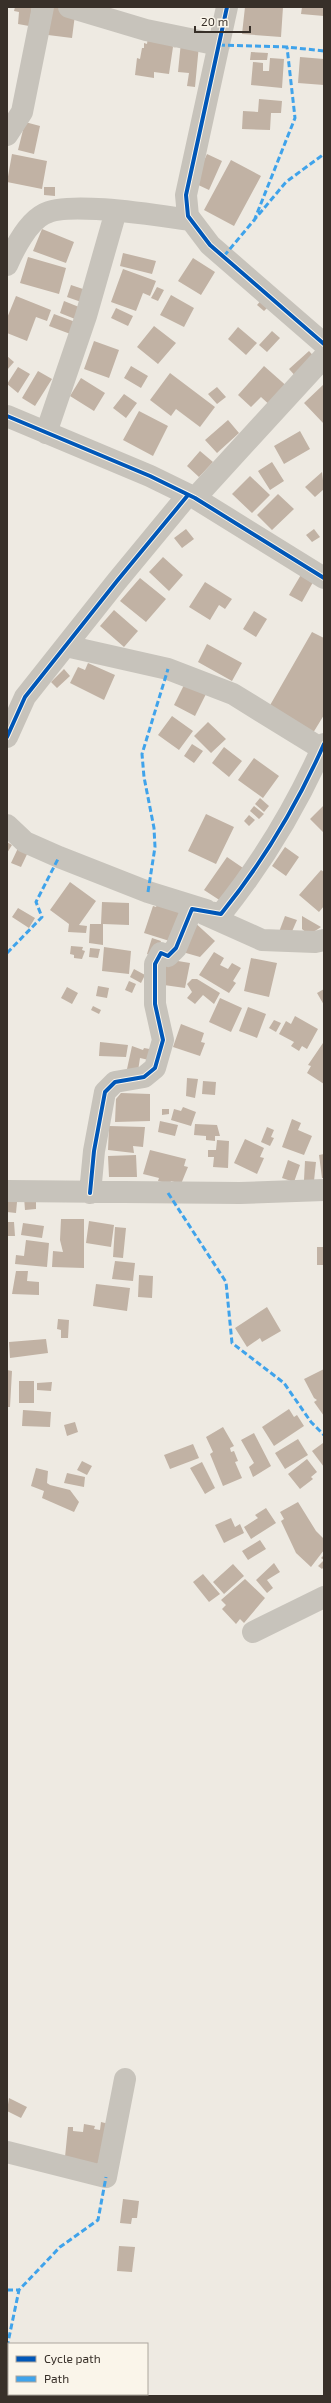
<svg xmlns="http://www.w3.org/2000/svg" width="331" height="2403" font-family="'Exo 2',sans-serif">
<style>
.building{fill:#c1b2a4}
.lines{fill:none;stroke-linecap:round;stroke-linejoin:round}
.minor{stroke:#c7c3bb;stroke-width:22}
.quiet{stroke:#3fa3eb;stroke-width:3;stroke-dasharray:6 3;stroke-linecap:butt}
.cycleway-casing{stroke:#faf5ea;stroke-width:6}
.cycleway{stroke:#0057b8;stroke-width:4}
</style>
<rect width="100%" height="100%" fill="#eeeae2"/>
<path class="building" d="M15,7H32L29,26L18,24L19,12L14,11Z
M52,7H76L72,38L48,35Z
M245,7H283L281,37L242,34Z
M302,7H324V16L301,14Z
M148,37L177,48L173,47L169,74L154,72V78L135,75L137,58L140,59L142,48H144V43L147,44Z
M181,42L199,45L195,87L187,86L189,73L178,72Z
M251,52L268,53L267,60H250Z
M300,57L324,59V85L298,83Z
M270,58L284,59L282,88L251,85L253,62L263,63V71H269Z
M259,99L282,101L281,113H271L270,130L242,129L243,111L258,112Z
M25,122L40,126L34,154L18,150Z
M12,154L47,161L42,189L7,182Z
M207,154L222,161L209,190L194,183Z
M231,160L261,176L234,226L204,210Z
M44,187H55V196L44,195Z
M42,229L74,242L66,263L33,251Z
M123,253L156,261L152,274L120,266Z
M28,257L66,268L59,294L20,283Z
M193,258L215,272L201,295L178,281Z
M123,269L156,281L150,296L143,293L136,311L111,302Z
M71,285L89,291L84,303L67,297Z
M157,287L164,290L158,301L151,298Z
M171,295L194,308L184,327L160,315Z
M16,296L51,310L47,321L36,317L27,341L7,333V318Z
M264,297L271,304L264,311L257,305Z
M64,301L84,309L80,321L60,313Z
M116,308L133,316L128,326L111,318Z
M54,314L78,323L73,335L49,326Z
M154,326L176,343L158,364L137,347Z
M238,327L257,343L246,355L228,339Z
M272,331L280,338L267,352L259,345Z
M94,341L119,350L109,378L84,369Z
M309,351L318,361L298,379L289,369Z
M7,356L14,362L7,370Z
M131,366L148,376L141,388L124,378Z
M264,366L290,389L273,408L261,397L251,407L238,395Z
M18,367L30,374L18,393L7,384Z
M38,371L52,379L35,406L22,398Z
M170,373L215,407L200,427L176,409L171,416L150,400Z
M81,378L105,393L94,411L70,396Z
M324,384V424L304,403Z
M217,387L226,397L217,404L208,394Z
M124,394L137,403L126,418L113,408Z
M139,411L168,426L153,456L123,440Z
M228,420L239,433L217,453L205,440Z
M300,431L310,449L284,464L274,446Z
M200,451L213,462L199,477L187,466Z
M272,462L284,481L270,490L258,471Z
M322,472L324,489L315,497L305,487Z
M250,476L270,495L252,513L232,494Z
M278,494L294,509L272,530L257,515Z
M186,529L194,539L182,548L174,538Z
M314,529L320,537L312,542L306,535Z
M163,557L183,575L169,591L149,572Z
M305,568L317,575L302,602L289,595Z
M140,578L166,599L146,622L120,601Z
M205,582L232,599L225,609L219,605L210,620L189,607Z
M114,610L138,631L124,647L100,626Z
M254,611L267,619L256,637L243,629Z
M312,632L324,638V715L313,733L269,707Z
M207,644L242,663L232,681L198,662Z
M88,663L115,675L104,700L70,683L78,667L85,670Z
M64,669L70,676L57,688L51,682Z
M186,681L207,692L195,716L174,705Z
M172,716L193,731L179,750L158,735Z
M208,722L226,739L211,753L194,736Z
M192,744L203,751L194,763L184,756Z
M224,747L242,761L229,777L212,763Z
M254,758L279,776L263,798L238,780Z
M260,798L269,806L264,812L255,804Z
M324,805V833L310,819Z
M254,806L264,814L259,819L250,811Z
M206,814L234,827L216,864L188,851Z
M249,815L255,820L249,826L244,821Z
M7,842L12,845L7,853Z
M19,846L29,850L21,867L11,863Z
M285,847L299,857L286,876L272,866Z
M227,857L246,870L224,903L204,890Z
M321,870L324,872V906L319,912L299,895Z
M70,882L96,901L79,925L87,926L86,933L68,932L69,924L50,910Z
M159,900L185,909L176,943L144,933L153,906L156,907Z
M102,902L129,903V925L103,924V945L89,943L90,924H101Z
M18,908L35,918L29,928L12,917Z
M285,916L297,920L290,936L279,932Z
M302,916L321,927L309,935L302,929Z
M192,920L215,941L200,957L179,951Z
M152,938L161,941L155,957L147,954Z
M71,946L83,947L82,950L85,951L82,959L74,958V955L70,954Z
M104,947L131,951L129,974L102,971Z
M90,948L100,949L98,958L89,957Z
M214,952L224,958L220,965L228,969L232,963L241,968L233,981L236,983L229,993L199,975Z
M160,958L190,963L185,988L157,984Z
M251,958L277,963L269,997L244,991Z
M134,969L145,975L141,983L130,977Z
M192,979H197L220,993L214,1004L203,995L195,1004L187,998L192,992L187,984Z
M129,981L136,984L132,993L125,990Z
M98,986L109,988L107,998L96,996Z
M67,987L78,993L72,1004L61,998Z
M324,989V1005L317,993Z
M220,998L242,1008L231,1032L209,1022Z
M93,1006L101,1010L99,1014L91,1010Z
M248,1007L266,1014L257,1038L239,1031Z
M295,1016L318,1029L307,1049L302,1046L299,1051L291,1046L294,1042L279,1034L286,1021L291,1024Z
M274,1020L281,1023L276,1032L269,1028Z
M181,1024L204,1033L201,1042L205,1043L200,1056L173,1047Z
M100,1042L128,1045L126,1057L99,1056Z
M323,1043L324,1044V1084L307,1073L311,1066L308,1065Z
M132,1046L143,1050L144,1048L155,1050L153,1061L140,1058L138,1071L127,1069Z
M187,1078L198,1079L195,1098L186,1096Z
M203,1081L216,1082L215,1095L202,1094Z
M121,1093L150,1094V1121L115,1122L116,1099Z
M183,1107L196,1112L191,1126L171,1120L174,1109L181,1111Z
M162,1109H169V1114L162,1115Z
M292,1119L301,1123L298,1130L312,1136L304,1155L282,1147Z
M160,1121L178,1125L175,1136L158,1132Z
M195,1124L217,1125L220,1136H215V1141L206,1140V1136L194,1135Z
M109,1126L145,1127L143,1147L133,1146L134,1153L108,1150Z
M267,1127L274,1130L271,1137L274,1138L270,1146L261,1142Z
M245,1139L264,1148L260,1157L264,1158L257,1174L234,1163Z
M217,1140L229,1141L228,1168L213,1167L214,1157H208V1150H216Z
M150,1150L186,1159L184,1166L188,1167L181,1184L171,1181L170,1184L158,1181L159,1178L143,1174Z
M324,1154V1178H322L319,1155Z
M136,1155L137,1177H109L108,1156Z
M288,1160L300,1165L294,1182L282,1178Z
M305,1161L316,1162L314,1181L304,1180Z
M24,1197H36V1209L25,1210Z
M7,1201L17,1202L16,1213L7,1212Z
M61,1219H84V1268L52,1267L53,1251L63,1252L60,1240Z
M89,1221L114,1225L111,1247L86,1243Z
M7,1222H14L15,1236H7Z
M23,1223L44,1226L42,1238L21,1235Z
M115,1227L126,1228L123,1258L113,1257Z
M26,1240L49,1243L47,1267L15,1264L16,1255L24,1256Z
M317,1247H324V1265H317Z
M115,1261L135,1263L133,1281L112,1279Z
M16,1271H28L27,1281L39,1282V1295L12,1294Z
M139,1275L153,1276L152,1298L138,1297Z
M96,1284L130,1288L127,1311L93,1306Z
M267,1307L281,1331L262,1342L260,1338L247,1347L235,1328Z
M58,1319L69,1320L68,1338H61V1330L57,1329Z
M46,1339L48,1353L10,1358L9,1342Z
M324,1369V1416L314,1402L317,1400L314,1398L304,1379Z
M7,1370L12,1371L10,1407H7Z
M19,1381H34V1403H19Z
M52,1382L51,1391L37,1390V1383Z
M289,1409L294,1417L297,1415L304,1426L274,1446L262,1427Z
M23,1410L51,1412L50,1427L22,1426Z
M75,1422L78,1432L67,1436L64,1425Z
M223,1427L234,1446L230,1448L231,1452L234,1451L238,1461L235,1462L242,1478L223,1486L210,1454L213,1452L206,1437Z
M254,1433L271,1466L253,1477L249,1467L254,1463L241,1440Z
M298,1439L308,1455L285,1469L275,1453Z
M323,1443L324,1444V1467L312,1451Z
M193,1444L199,1458L170,1469L164,1455Z
M307,1459L317,1472L311,1477L313,1479L300,1489L288,1474Z
M82,1461L92,1466L87,1475L77,1470Z
M202,1462L215,1488L205,1494L190,1468Z
M36,1468L48,1471L47,1483L50,1485L70,1490L79,1502L74,1512L42,1498L44,1491L31,1486Z
M67,1473L85,1477L84,1487L64,1483Z
M298,1502L316,1531L324,1539V1550L311,1567L296,1553L281,1521L284,1519L280,1512Z
M266,1508L276,1523L251,1539L244,1527L258,1518L255,1515Z
M231,1518L235,1527L240,1524L244,1533L224,1543L215,1525Z
M260,1540L266,1549L248,1560L242,1551Z
M324,1555V1567L322,1569L318,1566L324,1560L321,1558Z
M274,1563L280,1572L267,1580L273,1588L267,1593L256,1580Z
M233,1564L244,1576L224,1594L213,1582Z
M203,1574L220,1594L209,1602L193,1582Z
M245,1579L265,1598L244,1623L240,1619L236,1624L222,1609L226,1605L221,1600Z
M9,2098L27,2107L21,2118L7,2111Z
M101,2122L109,2124L104,2167L65,2157L68,2127H73V2131L83,2132L84,2124L95,2126L94,2129L100,2130Z
M123,2199L139,2201L137,2218H132L131,2224L120,2223Z
M119,2246L135,2247L132,2272L117,2271Z
M31,2394H61V2396H31Z"/>
<g class="lines">
<path class="minor" d="M69,7L146,30L219,45
M227,7L186,195L188,216L210,245L324,344
M7,135L22,112L43,7
M7,265C14,249 28,222 44,214C68,200 161,216 191,220
M7,416L150,476L195,498L324,578
M46,433L86,316L116,211
M195,498L324,357
M66,646L168,669L233,694L322,749
M7,737L25,697L117,581L188,495
M7,825L25,842L59,857L148,892L206,910
M204,914L262,940L315,942L324,940
M7,1191L240,1193L324,1190
M90,1193L94,1151L105,1092L115,1082L144,1077L155,1068L163,1040L155,1004V964L161,953L168,956L176,948L192,909L221,914C263,862 297,805 324,744
M253,1632L324,1597
M7,2152L106,2177L125,2079"/>
<path class="quiet" d="M219,45L287,47L324,51
M254,221L295,118L287,47
M224,256L286,182L324,154
M148,892L155,847L154,828L144,777L142,754L168,669
M7,953L42,917L36,902L59,857
M168,1193L226,1282L232,1343L284,1383L311,1422L324,1435
M7,2290H19
M7,2347L19,2290L60,2247L98,2220L106,2177
M7,2371L9,2382
M11,2394L12,2396"/>
<g class="cycleway-casing">
<path id="cycleway" d="M227,7L186,195L188,216L210,245L324,344
M7,416L150,476L195,498L324,578
M7,737L25,697L117,581L188,495
M90,1193L94,1151L105,1092L115,1082L144,1077L155,1068L163,1040L155,1004V964L161,953L168,956L176,948L192,909L221,914C263,862 297,805 324,744"/>
</g>
<use href="#cycleway" class="cycleway"/>
</g>
<rect width="331" height="2403" fill="none" stroke="#383029" stroke-width="16"/>
<rect x="8" y="2343" width="140" height="52" fill="#faf5ea" stroke="#aca69d"/>
<rect x="16" y="2356" width="20" height="6" fill="#0057b8" stroke="#aca69d"/>
<text x="44" y="2363" font-size="12" fill="#383029">Cycle path</text>
<rect x="16" y="2376" width="20" height="6" fill="#3fa3eb" stroke="#aca69d"/>
<text x="44" y="2383" font-size="12" fill="#383029">Path</text>
<path d="M195 26v6h55v-6" fill="none" stroke="#383029" stroke-width="2"/>
<text x="201" y="26" font-size="12" fill="#383029" stroke="#faf5ea" stroke-width="3" paint-order="stroke">20 m</text>
</svg>
